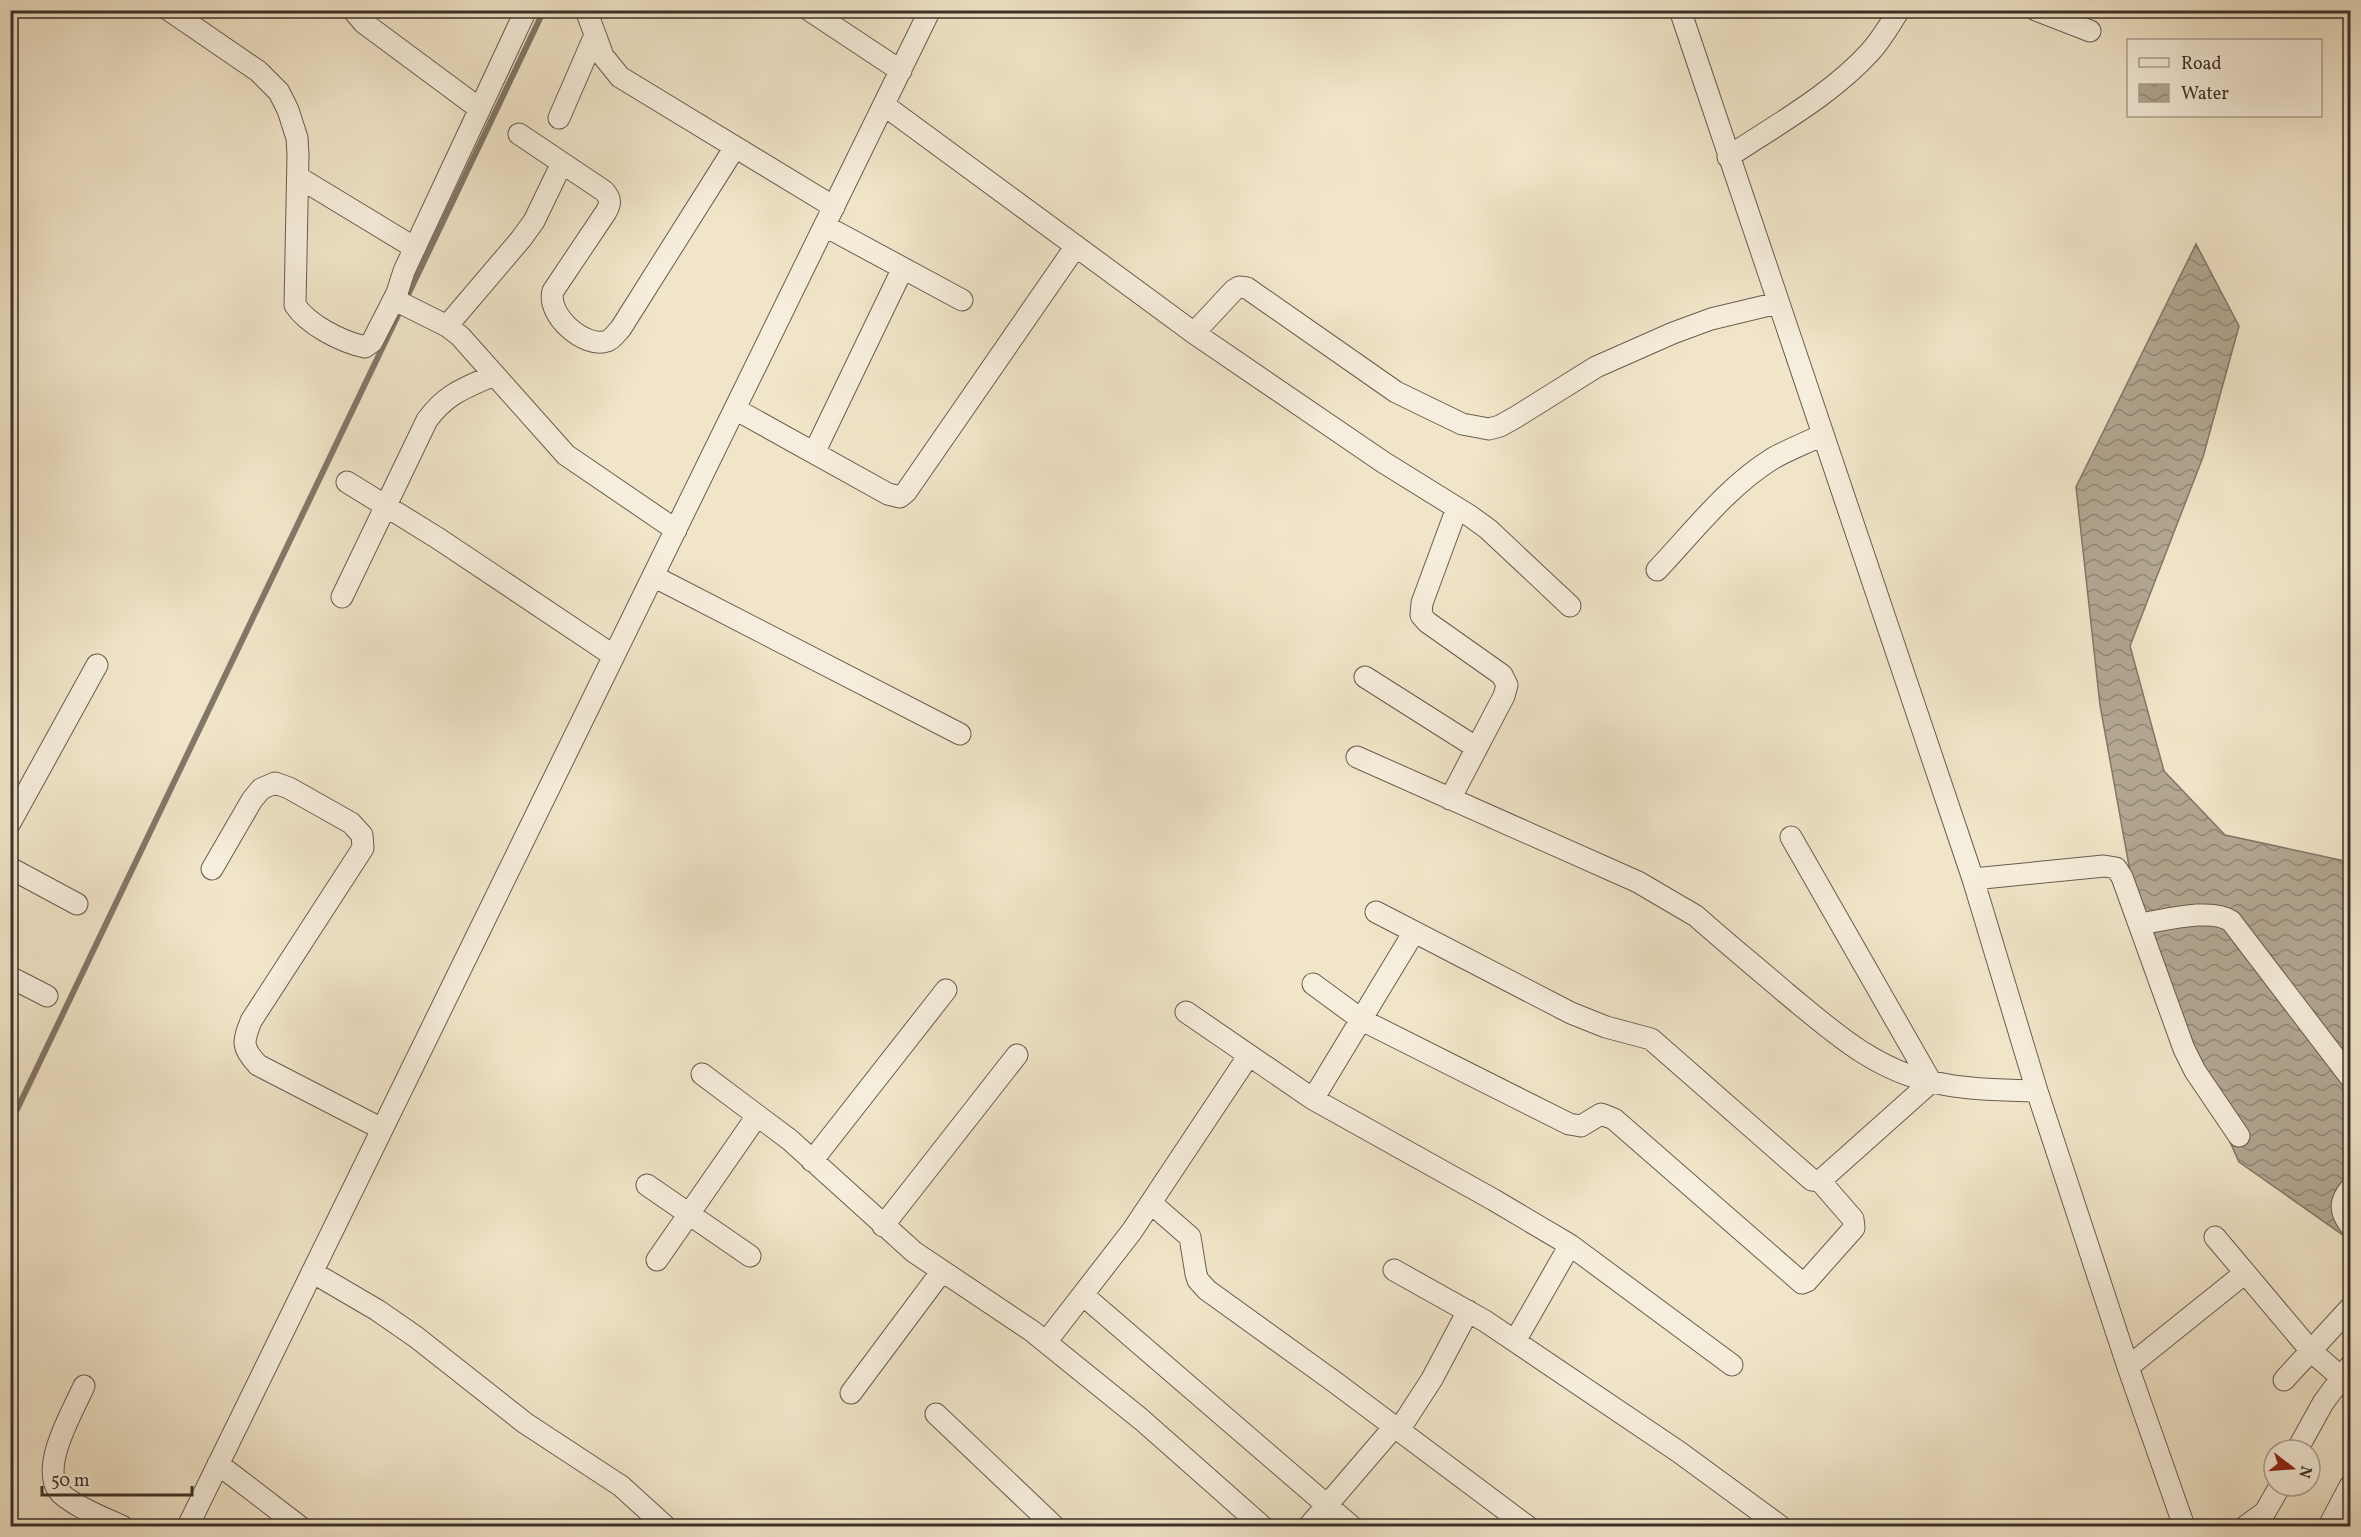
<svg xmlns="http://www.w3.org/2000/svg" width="2361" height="1537" font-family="Vollkorn,serif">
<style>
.water{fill:url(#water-waves);stroke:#837768;stroke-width:1.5}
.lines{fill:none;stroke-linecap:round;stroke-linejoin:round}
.stream{stroke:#837768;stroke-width:6}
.minor-casing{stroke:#685d50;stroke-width:23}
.minor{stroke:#f6eedc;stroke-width:21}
</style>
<defs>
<pattern id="water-waves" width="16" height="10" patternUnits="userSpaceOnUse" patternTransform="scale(1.5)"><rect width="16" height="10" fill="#b3a792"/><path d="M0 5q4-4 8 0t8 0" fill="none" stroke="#938877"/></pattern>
</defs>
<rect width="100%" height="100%" fill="#f1e5c9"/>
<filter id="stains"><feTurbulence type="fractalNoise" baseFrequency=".00333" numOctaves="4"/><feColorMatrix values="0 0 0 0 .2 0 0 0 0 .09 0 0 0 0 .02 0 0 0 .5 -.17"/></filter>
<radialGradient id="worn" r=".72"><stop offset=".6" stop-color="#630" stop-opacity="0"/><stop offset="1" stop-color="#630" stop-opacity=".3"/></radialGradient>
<path class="water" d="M2196,244L2239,326L2203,457L2130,646L2164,771L2225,835L2350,862V1240L2239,1162L2144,949L2100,705L2076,487Z"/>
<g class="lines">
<path class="stream" d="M406,299L544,10
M10,1124L401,309"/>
<g class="minor-casing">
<path id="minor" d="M169,10L258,71L279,92L288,110L297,138L298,155L295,305C308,325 342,342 365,347L372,342L397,293
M353,10L364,23L480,109
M526,10L404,271L397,293L399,302L447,326L460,336L566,455L676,530
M586,10L603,56L620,77L834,207
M809,10L901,71
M1680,10L1973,879L2037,1091L2128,1367L2184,1526
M2036,10L2090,31
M884,105L1194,333L1383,462L1470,516L1488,529L1570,606
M559,118L595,35
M519,134L604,191C611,199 611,203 606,212L553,291C546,315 585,349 607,341C613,339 617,332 621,328L735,147
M1728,157C1776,125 1831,95 1870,52C1881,40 1890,25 1899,10
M298,177L415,248
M825,226L962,300
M447,326L521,239L534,221L562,163
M1194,333L1234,290L1239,287L1247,288L1396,392L1462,424L1489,429L1500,426L1516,417L1596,367L1673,333L1711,319L1778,303
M735,409L888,494L900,497L906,492L1076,246
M814,453L903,268
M347,482L439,539L614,656
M1657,570C1693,532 1727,487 1772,459C1787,450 1806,443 1822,435
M653,576L960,734
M342,597L427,420C447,393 465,388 494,375
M1365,677L1477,748
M1357,757L1638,882L1696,916C1725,942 1756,967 1786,993C1831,1030 1874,1070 1933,1082C1967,1090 2002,1090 2037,1091
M1450,799L1504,696L1507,685L1502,675L1427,622L1421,615L1422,603L1457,508
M10,823L97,665
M10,868L77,904
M212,869L252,800L261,789L275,783L289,788L351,823L362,835L363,848L251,1021C243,1042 241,1047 258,1065L382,1129
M1973,879L2104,866L2116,868L2122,877L2184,1049L2195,1071L2239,1136
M1376,912L1571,1013L1606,1027L1651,1039L1812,1180L1820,1181L1931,1082L1791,837
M2139,924C2162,921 2211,907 2231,921L2350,1077
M10,977L47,996
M1313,984L1362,1020L1569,1124L1581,1126L1601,1114L1614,1119L1802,1283L1807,1281L1854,1228L1853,1219L1820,1181
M1186,1012L1313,1099L1494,1200L1570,1245L1732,1365
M702,1074L790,1140L914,1252L1032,1331L1142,1420L1262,1526
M1313,1099L1414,932
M812,1161L946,990
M647,1185L750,1256
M2350,1189C2339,1202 2340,1212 2350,1225
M1151,1203L1190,1237L1196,1274L1198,1280L1207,1290L1336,1383L1527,1526
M883,1226L1017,1055
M2215,1237L2311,1351L2342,1378
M657,1260L757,1116
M1394,1270L1485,1321L1679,1452L1780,1526
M312,1272L377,1310L416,1337L525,1423L621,1486L665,1526
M1083,1295L1351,1526
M1515,1341L1570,1245
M1046,1342L1132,1231L1249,1055
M2128,1367L2245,1273
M2284,1380L2350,1308
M84,1386C73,1411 41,1464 58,1490C68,1504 106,1519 122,1526
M851,1393L942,1271
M936,1414L1054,1526
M1399,1430L1432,1379L1468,1311
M2297,1450L2323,1403L2350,1366
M218,1464L299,1526
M2336,1514L2350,1526
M188,1526L930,10
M1309,1526L1394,1427
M2246,1526L2265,1512L2280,1486
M2329,1526L2350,1486"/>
</g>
<use href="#minor" class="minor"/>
</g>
<rect width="2361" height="1537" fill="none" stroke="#f1e5c9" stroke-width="36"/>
<rect x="12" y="12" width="2337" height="1513" fill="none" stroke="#3b3028" stroke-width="3"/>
<rect x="18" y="18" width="2325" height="1501" fill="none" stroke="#3b3028" stroke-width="1.5"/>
<rect x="2127" y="39" width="195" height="78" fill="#f6eedc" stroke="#aba294" stroke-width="1.5"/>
<rect x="2139" y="58" width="30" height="9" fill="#f6eedc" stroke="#aba294" stroke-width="1.5"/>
<text x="2181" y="69" font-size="18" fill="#3b3028">Road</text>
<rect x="2139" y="84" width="30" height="18" fill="url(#water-waves)" stroke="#aba294" stroke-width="1.5"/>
<text x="2181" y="99" font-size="18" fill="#3b3028">Water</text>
<g transform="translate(2292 1468) rotate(107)"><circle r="28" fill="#f6eedc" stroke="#aba294" stroke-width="1.5"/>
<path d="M0-4.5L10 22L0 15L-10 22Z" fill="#8f2418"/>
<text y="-9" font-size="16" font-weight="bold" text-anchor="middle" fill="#3b3028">N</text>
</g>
<path d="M42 1486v9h150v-9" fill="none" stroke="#3b3028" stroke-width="3"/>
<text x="51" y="1486" font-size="18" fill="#3b3028" stroke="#f6eedc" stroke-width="4.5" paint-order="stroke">50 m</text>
<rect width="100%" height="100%" filter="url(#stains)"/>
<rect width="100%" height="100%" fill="url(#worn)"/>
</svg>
